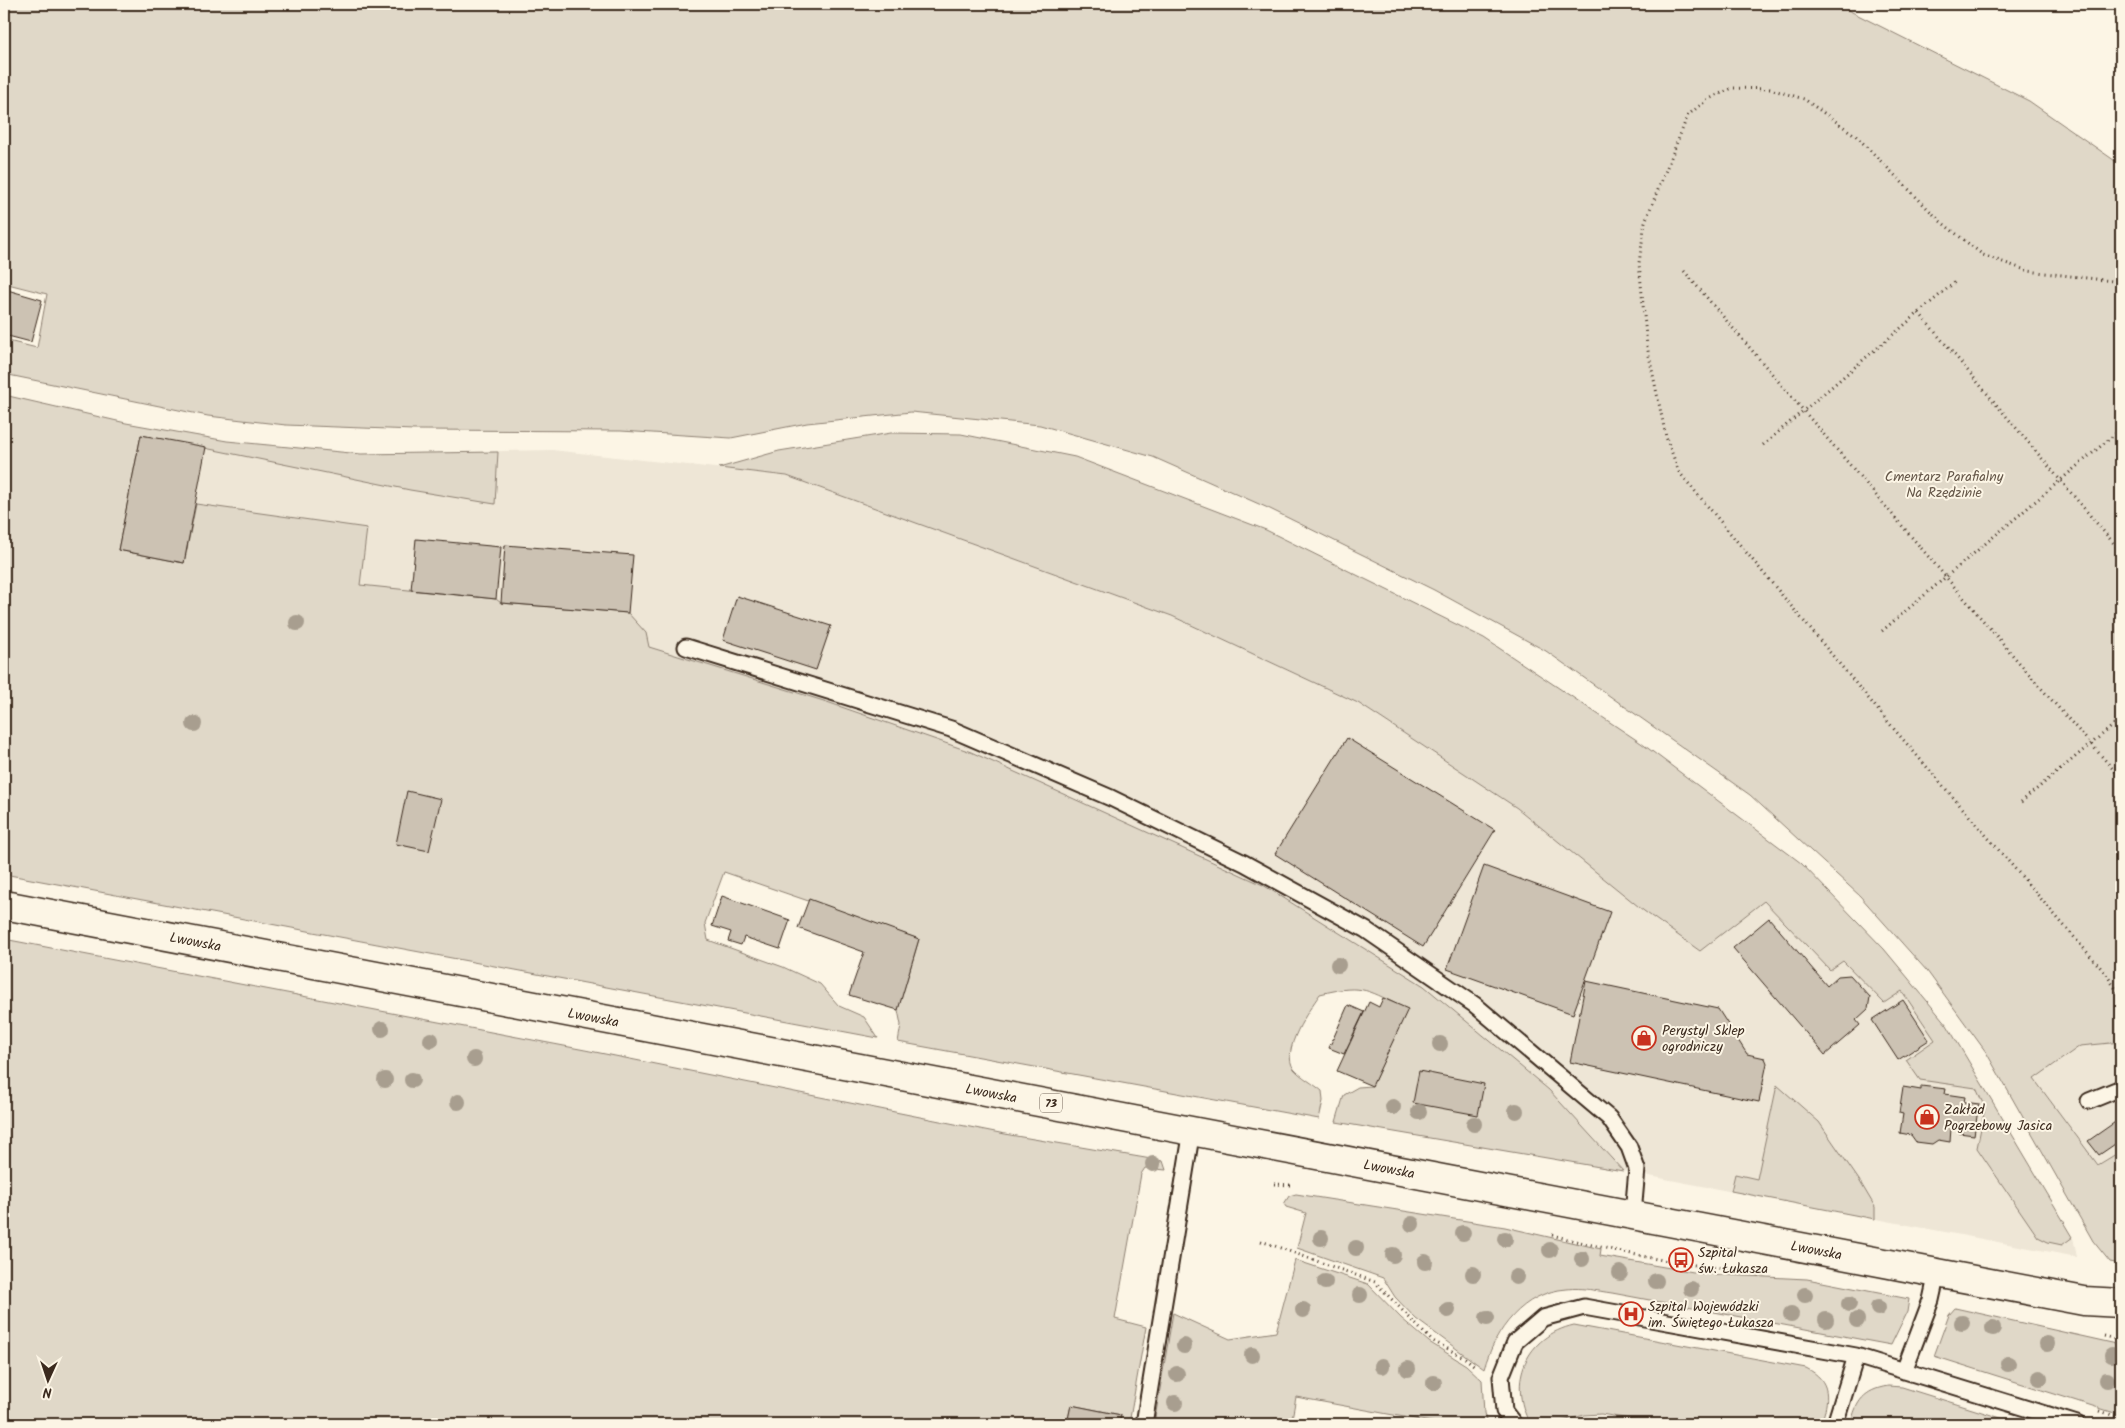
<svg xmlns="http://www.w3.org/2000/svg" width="2125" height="1428" font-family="Kalam,sans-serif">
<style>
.built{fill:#eee6d6}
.green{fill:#e0d8c8;stroke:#8e8173}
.building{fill:#ccc2b3;stroke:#3b2a1e}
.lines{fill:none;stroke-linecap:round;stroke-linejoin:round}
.lane-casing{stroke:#3b2a1e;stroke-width:19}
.primary-casing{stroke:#3b2a1e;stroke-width:31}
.path{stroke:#3b2a1e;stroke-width:3;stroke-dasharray:1 4;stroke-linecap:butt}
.lane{stroke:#fcf5e5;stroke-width:15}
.primary{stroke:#fcf5e5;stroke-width:28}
.tree{fill:#a89e8f}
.labels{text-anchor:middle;stroke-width:4;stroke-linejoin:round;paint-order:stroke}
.shield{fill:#fcf5e5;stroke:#75675a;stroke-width:1}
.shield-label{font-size:12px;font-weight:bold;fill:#3b2a1e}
.park-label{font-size:14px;fill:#645648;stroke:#fcf5e5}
.street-label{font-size:14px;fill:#3b2a1e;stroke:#fcf5e5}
.poi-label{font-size:14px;fill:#3b2a1e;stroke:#fcf5e5;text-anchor:start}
</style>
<rect width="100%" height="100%" fill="#fcf5e5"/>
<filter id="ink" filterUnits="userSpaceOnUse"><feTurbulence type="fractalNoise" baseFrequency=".02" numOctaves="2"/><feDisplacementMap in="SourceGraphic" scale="10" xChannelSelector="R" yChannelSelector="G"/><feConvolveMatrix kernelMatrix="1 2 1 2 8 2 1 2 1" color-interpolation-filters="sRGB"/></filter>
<g filter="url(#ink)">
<path class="built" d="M126,423L227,441L361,454L552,450L787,476L1172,616L1358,703L1517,808L1801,863L1884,949L1947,1025L2073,1237L2077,1257L1623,1171L1549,1090L1424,986L1263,885L971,752L827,702L572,623L106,564Z
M2121,1042V1151L2098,1165L2034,1079L2080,1046Z"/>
<path class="green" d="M4,4H1836L2029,101L2121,165V1042L2080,1046L2034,1079L2098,1165L2121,1151V1264L2110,1262L2093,1241L1986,1052L1927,971L1860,896L1750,795L1546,651L1434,590L1268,508L1153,457L1040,425L911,412L807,423L731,438L621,431L414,430L286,425L208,416L4,374V340L37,348L47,294L4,283Z
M4,395L126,423L227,441L361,454L498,452L495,504L410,490L141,435L118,550L184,563L196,504L367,528L360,585L496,599L501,603L628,613L646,633L649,647L827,702L971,752L1263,885L1424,986L1549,1090L1623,1171L1336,1122L1344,1095L1358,1087L1372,1086L1407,1009C1368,991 1365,983 1320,994C1309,1010 1280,1051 1294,1069C1301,1077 1314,1084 1322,1091L1323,1101L1319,1119L898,1042L901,1025L898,1010L919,939L724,872L705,923L708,940L783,967L820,984L839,1006L864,1017L878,1038L4,874Z
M891,433L961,434L1075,457L1266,530L1484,638L1641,743L1801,863L1884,949L1947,1025L2073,1237L2062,1245L2048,1242L2038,1237L1977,1148L1985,1108L1976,1088L1920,1080L1906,1060L1935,1040L1902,991L1884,1003L1843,961L1830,970L1764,901L1700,951L1644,911L1517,808L1358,703L1172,616L787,476L719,468L779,451Z
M4,939L585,1050L1010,1135L1163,1161L1166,1170L1145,1168L1141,1174L1115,1319L1146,1327L1129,1424H1119L1121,1415L1071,1405L1067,1424H4Z
M1777,1085L1819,1122L1859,1180L1875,1207V1219L1731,1191L1735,1174L1757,1179Z
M1296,1194L1505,1227L1601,1249L1600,1256L1705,1274L1807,1279L1909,1299L1907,1312L1891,1345L1612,1293C1597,1291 1582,1287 1567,1289C1523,1292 1495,1330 1484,1369L1416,1319L1395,1297L1383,1278L1297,1248L1306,1213L1286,1207L1284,1204L1289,1196Z
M1295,1260L1368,1284L1401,1318L1429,1342L1466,1365L1482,1380L1484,1413L1487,1424H1442L1296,1397L1291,1424H1154L1173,1313L1230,1339L1276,1332Z
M1955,1308L2121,1345V1415L1934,1356L1949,1315Z
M1574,1325L1806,1368C1832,1381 1829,1399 1821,1424H1658L1601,1414L1584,1415L1553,1424H1530C1507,1381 1526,1336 1574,1325Z
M1888,1386L1902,1387L2020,1424H1851C1856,1401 1864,1390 1888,1386Z"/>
<path class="building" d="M4,289L42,300L31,342L4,335Z
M141,435L206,447L184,563L118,550Z
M416,539L501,547L496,599L411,590Z
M505,545L633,555L628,613L501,603Z
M737,596L831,626L816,670L723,640Z
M1347,738L1495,830L1423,947L1275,854Z
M407,791L441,799L429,851L396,844Z
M1484,866L1610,912L1573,1014L1447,969Z
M722,896L790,920L780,949L744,937L741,945L728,941L731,932L712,926Z
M809,899L919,939L898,1010L849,995L864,952L798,928Z
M1769,918L1827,986L1838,976L1850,975L1870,997L1868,1009L1856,1020L1860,1025L1825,1055L1733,948Z
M1586,981L1718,1009L1747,1054L1765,1058L1767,1063L1759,1102L1570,1062Z
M1383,998L1408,1009L1372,1086L1337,1071L1369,1002L1379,1007Z
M1903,1000L1929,1040L1898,1060L1872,1020Z
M1348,1005L1364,1012L1344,1054L1329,1048Z
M1419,1071L1484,1084L1478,1115L1413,1103Z
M1921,1086L1946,1089L1945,1094L1965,1097L1964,1102L1979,1104L1974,1135L1959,1133V1129L1951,1128L1950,1142L1938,1140L1932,1144L1916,1142L1911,1135L1900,1133L1903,1114L1899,1113L1903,1087L1921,1090Z
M2121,1118V1140L2099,1155L2088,1141Z
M1071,1405L1121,1415L1119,1424H1067Z"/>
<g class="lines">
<g class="lane-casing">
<path id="lane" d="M686,647L951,729L1111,798L1244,863L1366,930L1475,1005L1609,1118L1629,1147L1637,1169L1633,1214
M2089,1101L2121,1088
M1904,1371L1931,1300L1937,1273
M1144,1424L1192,1130
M1514,1424L1504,1411L1501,1377L1515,1342L1543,1318L1584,1307L1856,1356L2077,1424
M1835,1424L1856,1356"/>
</g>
<g class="primary-casing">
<g id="primary">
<path id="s1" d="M4,905L2084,1301L2121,1303"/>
</g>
</g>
<path class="path" d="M1684,271L2040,687L2121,778
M2121,282L2028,271L1983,255L1940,221L1855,135L1804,99L1770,89L1732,88L1707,100L1688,115L1645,222L1639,263L1647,346L1666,437L1679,472L1894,729L2106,974L2121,997
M1919,313L2121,552
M1763,445L1955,282
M1882,631L2121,429
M2021,802L2121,719
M1274,1184L1291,1185
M1552,1235C1611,1250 1673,1265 1734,1269
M1261,1241L1375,1282L1431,1340L1465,1358L1476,1367
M2104,1336L2121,1340
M2100,1411L2121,1418"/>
<use href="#lane" class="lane"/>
<use href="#primary" class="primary"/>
</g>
<g class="tree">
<circle cx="297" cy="623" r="8"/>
<circle cx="194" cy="724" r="8"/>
<circle cx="1338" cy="965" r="8"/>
<circle cx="382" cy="1029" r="8"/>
<circle cx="431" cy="1040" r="8"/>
<circle cx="1440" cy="1044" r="8"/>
<circle cx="474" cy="1059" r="8"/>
<circle cx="385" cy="1080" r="8"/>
<circle cx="412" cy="1080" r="8"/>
<circle cx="458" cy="1102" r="8"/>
<circle cx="1393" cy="1107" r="8"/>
<circle cx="1516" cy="1111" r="8"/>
<circle cx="1419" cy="1112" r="8"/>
<circle cx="1474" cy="1124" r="8"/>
<circle cx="1153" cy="1164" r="8"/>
<circle cx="1412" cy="1224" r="8"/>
<circle cx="1463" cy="1233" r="8"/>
<circle cx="1321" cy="1238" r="8"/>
<circle cx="1505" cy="1239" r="8"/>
<circle cx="1356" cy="1248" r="8"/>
<circle cx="1550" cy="1250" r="8"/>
<circle cx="1393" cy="1255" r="8"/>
<circle cx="1582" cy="1259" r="8"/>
<circle cx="1425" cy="1262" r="8"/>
<circle cx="1620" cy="1273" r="8"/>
<circle cx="1473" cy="1274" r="8"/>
<circle cx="1516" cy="1277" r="8"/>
<circle cx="1656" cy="1281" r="8"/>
<circle cx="1325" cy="1282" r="8"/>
<circle cx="1691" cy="1289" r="8"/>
<circle cx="1360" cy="1295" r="8"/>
<circle cx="1805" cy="1295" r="8"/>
<circle cx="1849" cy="1304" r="8"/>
<circle cx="1878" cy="1308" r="8"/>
<circle cx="1303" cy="1310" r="8"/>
<circle cx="1448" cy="1310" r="8"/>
<circle cx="1791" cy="1314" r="8"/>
<circle cx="1487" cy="1318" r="8"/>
<circle cx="1826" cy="1320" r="8"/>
<circle cx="1857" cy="1320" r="8"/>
<circle cx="1962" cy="1323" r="8"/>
<circle cx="1993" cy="1328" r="8"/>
<circle cx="2047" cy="1344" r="8"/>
<circle cx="1184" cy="1346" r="8"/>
<circle cx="1252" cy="1355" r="8"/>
<circle cx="2112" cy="1355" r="8"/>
<circle cx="2008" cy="1364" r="8"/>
<circle cx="1382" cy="1366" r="8"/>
<circle cx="1408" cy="1369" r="8"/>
<circle cx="1177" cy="1374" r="8"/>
<circle cx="2040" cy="1378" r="8"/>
<circle cx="2107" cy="1380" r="8"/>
<circle cx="1434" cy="1383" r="8"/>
<circle cx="1175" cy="1403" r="8"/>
</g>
</g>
<defs>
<g id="shop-ring" transform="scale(1.25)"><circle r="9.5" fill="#fcf5e5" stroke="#c8321e" stroke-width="1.5"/><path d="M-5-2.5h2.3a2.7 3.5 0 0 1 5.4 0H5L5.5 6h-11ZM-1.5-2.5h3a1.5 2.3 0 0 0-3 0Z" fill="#c8321e"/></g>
<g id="bus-ring" transform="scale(1.25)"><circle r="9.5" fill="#fcf5e5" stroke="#c8321e" stroke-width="1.5"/><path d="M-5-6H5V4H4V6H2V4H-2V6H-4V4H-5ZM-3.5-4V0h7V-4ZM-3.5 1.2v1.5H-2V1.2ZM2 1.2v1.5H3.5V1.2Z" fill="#c8321e"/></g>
<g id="hospital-ring" transform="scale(1.25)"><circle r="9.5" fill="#fcf5e5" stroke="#c8321e" stroke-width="1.5"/><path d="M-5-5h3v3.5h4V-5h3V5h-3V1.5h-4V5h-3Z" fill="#c8321e"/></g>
</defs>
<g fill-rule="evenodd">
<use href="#shop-ring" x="1644" y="1038"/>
<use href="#shop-ring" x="1927" y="1117"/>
<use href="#bus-ring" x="1681" y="1260"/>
<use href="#hospital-ring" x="1631" y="1314"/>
</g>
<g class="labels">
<rect class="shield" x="1040" y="1093.5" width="22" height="19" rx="4"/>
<g class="shield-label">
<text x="1051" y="1107">73</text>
</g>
<g class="park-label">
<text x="1944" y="481">Cmentarz Parafialny<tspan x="1944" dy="16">Na Rzędzinie</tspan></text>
</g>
<g class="street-label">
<text dy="5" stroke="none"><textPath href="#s1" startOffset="195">Lwowska</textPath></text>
<text dy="5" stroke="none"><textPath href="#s1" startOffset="600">Lwowska</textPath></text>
<text dy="5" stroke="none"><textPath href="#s1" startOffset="1005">Lwowska</textPath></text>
<text dy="5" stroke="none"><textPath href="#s1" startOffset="1410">Lwowska</textPath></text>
<text dy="5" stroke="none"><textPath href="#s1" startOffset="1845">Lwowska</textPath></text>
</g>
<g class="poi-label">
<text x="1662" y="1035">Perystyl Sklep<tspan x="1662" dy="16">ogrodniczy</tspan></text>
<text x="1944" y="1114">Zakład<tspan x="1944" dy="16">Pogrzebowy Jasica</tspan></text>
<text x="1698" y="1257">Szpital<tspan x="1698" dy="16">św. Łukasza</tspan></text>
<text x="1648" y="1311">Szpital Wojewódzki<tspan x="1648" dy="16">im. Świętego Łukasza</tspan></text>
</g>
</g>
<rect width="2125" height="1428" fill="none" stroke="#fcf5e5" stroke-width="20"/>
<rect x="10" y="10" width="2105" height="1408" fill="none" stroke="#3b2a1e" stroke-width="2" filter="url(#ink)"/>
<g transform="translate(48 1380) rotate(183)" stroke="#fcf5e5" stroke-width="4" paint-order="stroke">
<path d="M0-4L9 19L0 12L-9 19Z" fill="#3b2a1e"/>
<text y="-8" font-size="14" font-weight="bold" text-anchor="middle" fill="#3b2a1e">N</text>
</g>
</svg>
